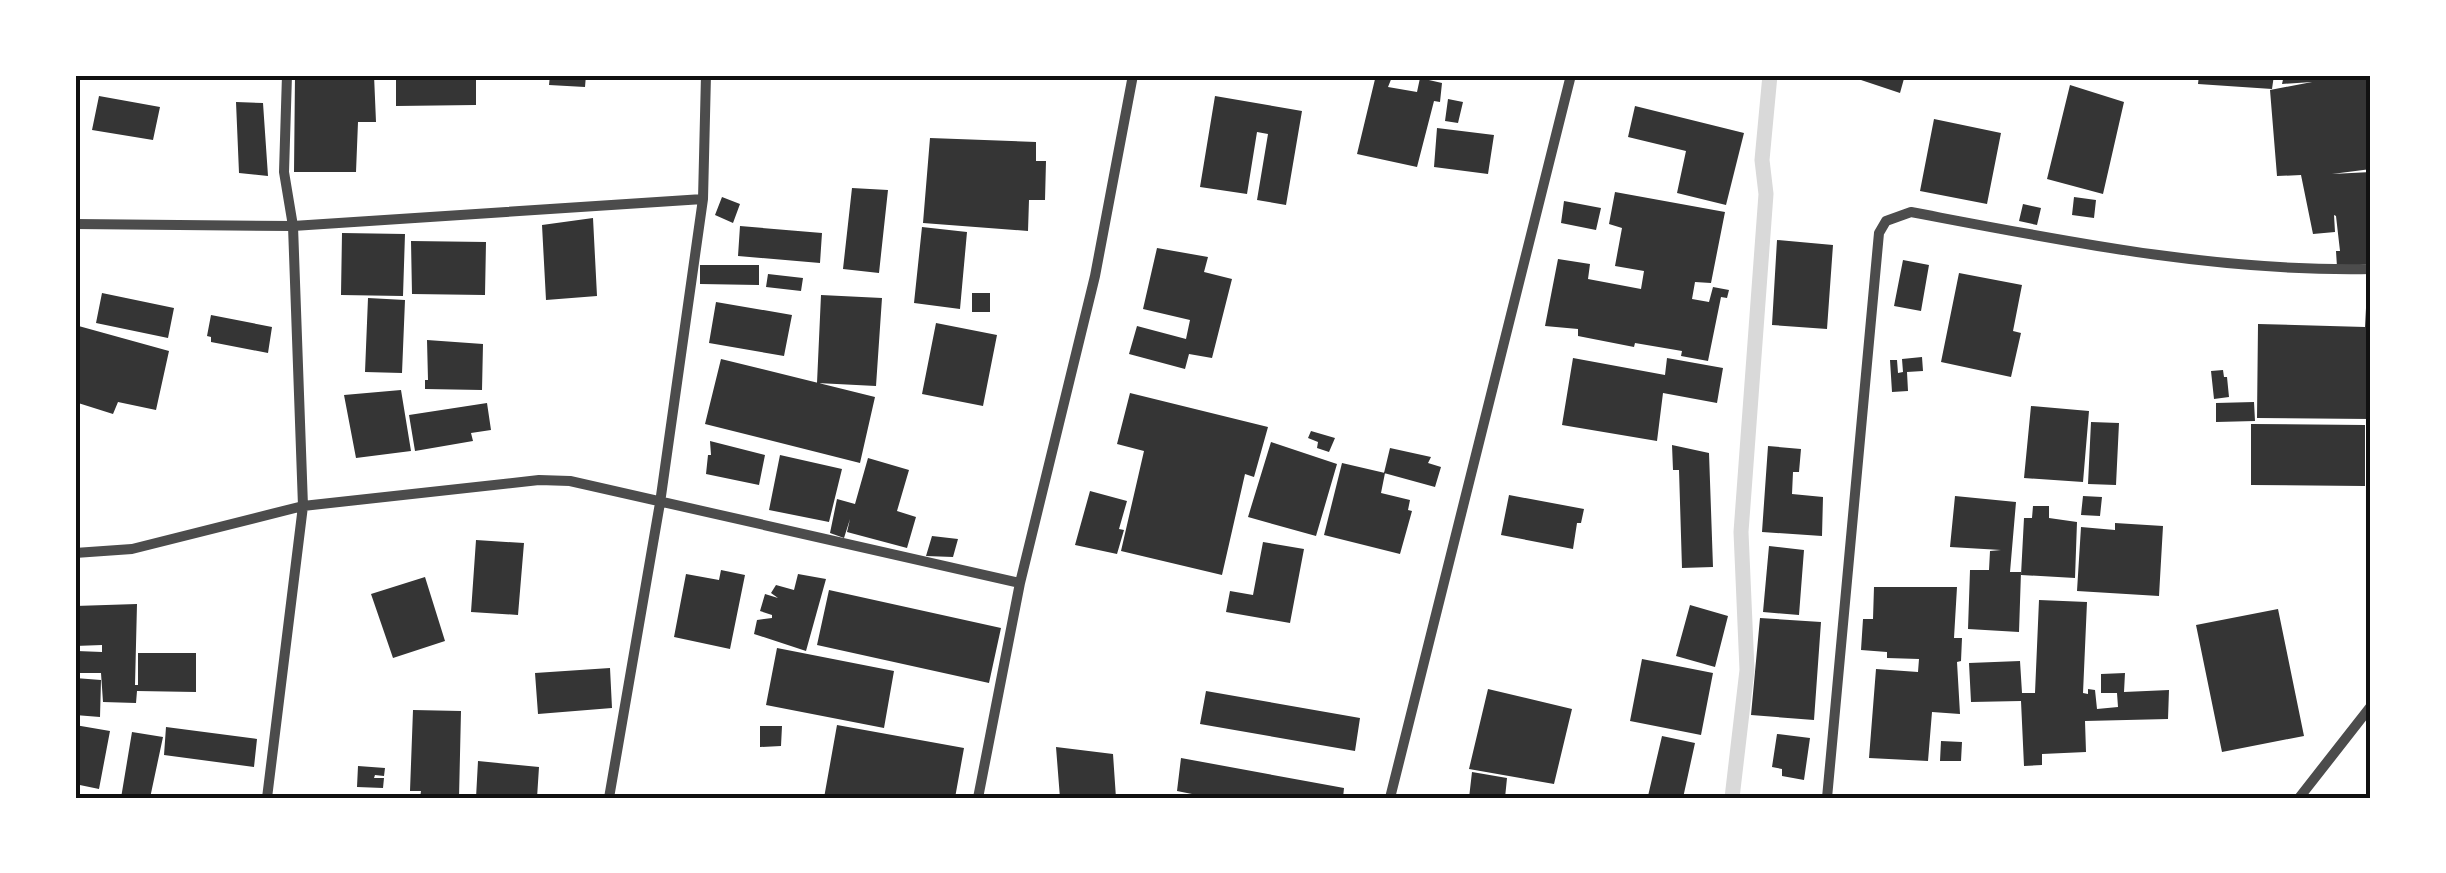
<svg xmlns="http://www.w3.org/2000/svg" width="2446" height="873" font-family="Quicksand,sans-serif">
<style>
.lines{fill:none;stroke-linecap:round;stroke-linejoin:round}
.stream{stroke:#d9d9d9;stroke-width:15}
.building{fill:#353535}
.minor{stroke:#4c4c4c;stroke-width:10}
.neatline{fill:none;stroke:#111;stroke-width:4}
</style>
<rect width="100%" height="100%" fill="#fff"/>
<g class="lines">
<path class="stream" d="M1732,798L1747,670L1741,532L1766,194L1762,160L1770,75"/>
</g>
<path class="building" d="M295,75H374L376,122H358L356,172H294Z
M396,75H476V105L396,106Z
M550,75H586L585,87L549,85Z
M1376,75L1392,77L1388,87L1417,92L1420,78L1442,83L1440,102L1434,101L1417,167L1357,154Z
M1846,75H1905L1900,93Z
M2199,75H2274L2272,89L2198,84Z
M2284,75H2371V169L2332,174L2371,172V264L2337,267L2336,251H2340L2336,216L2334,215L2335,232L2313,234L2301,175L2277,176L2270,90L2312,82L2282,84Z
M2070,85L2124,102L2103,194L2047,179Z
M99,96L160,107L153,140L92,130Z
M1215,96L1302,111L1286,205L1257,200L1268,134L1257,132L1247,194L1200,187Z
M1448,99L1463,102L1458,123L1445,121Z
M236,102L263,103L268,176L239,173Z
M1635,106L1744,133L1726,205L1677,193L1686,151L1628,137Z
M1934,119L2001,133L1987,204L1920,191Z
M1437,128L1494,135L1488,174L1434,167Z
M930,138L1036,142V161H1046L1045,200H1029L1028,231L923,223Z
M852,188L888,190L879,273L843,269Z
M1615,192L1725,212L1711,283L1695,282L1692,299L1709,302L1713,287L1729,290L1727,298L1721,297L1708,361L1681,356L1682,351L1635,343L1634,347L1578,336V329L1545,326L1558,259L1590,264L1588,279L1641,289L1644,271L1615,266L1622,228L1609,224Z
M722,197L740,204L733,223L715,215Z
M2074,197L2096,200L2094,218L2072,215Z
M1564,201L1601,208L1596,230L1561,223Z
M2023,204L2041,208L2037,225L2019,221Z
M593,218L597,296L546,300L542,225Z
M740,226L822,233L820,263L738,256Z
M922,227L967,232L960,309L914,303Z
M342,233L405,234L403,296L341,295Z
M1777,240L1833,245L1827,329L1772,325Z
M411,241L486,242L485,295L412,294Z
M1157,248L1208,257L1204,272L1232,279L1212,358L1189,354L1185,369L1129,354L1137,326L1186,339L1190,320L1143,309Z
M1903,260L1929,265L1921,311L1894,306Z
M700,265H759V285L700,284Z
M1959,273L2022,285L2013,331L2021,333L2011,377L1941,362Z
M768,274L803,278L801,291L766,287Z
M102,293L174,308L168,338L96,323Z
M972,293H990V312H972Z
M821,295L882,298L876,386L817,383Z
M368,298L405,300L402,373L365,372Z
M716,302L792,315L784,356L709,343Z
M2366,308H2371V419L2257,418L2258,324L2365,327Z
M211,315L272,327L268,353L211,342V337L207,336Z
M936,323L997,335L983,406L922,394Z
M75,325L169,351L156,410L118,402L113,414L75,402Z
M427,340L483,344L482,390L425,389V380H428Z
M1922,357L1923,371L1907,372L1908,391L1892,392L1890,360H1897L1898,373L1903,372L1902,359Z
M1573,358L1665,375L1667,358L1723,368L1717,403L1663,393L1657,441L1562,425Z
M721,359L875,397L860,463L705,424Z
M2223,370L2224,377H2227L2229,397L2214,399L2211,371Z
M401,390L411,451L356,458L344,395Z
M1130,393L1268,427L1254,477L1245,474L1222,575L1121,551L1144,451L1117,444Z
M2254,402L2255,421L2216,422V403Z
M487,403L491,430L471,433L473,441L415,451L409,415Z
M2031,406L2089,411L2083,482L2024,478Z
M2091,422L2119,423L2116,485L2088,484Z
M2251,424L2365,425V486L2251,485Z
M1311,431L1335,438L1329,452L1317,448L1318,442L1308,438Z
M710,441L765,455L759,485L706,474L708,455H711Z
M1271,442L1337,464L1316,536L1248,517Z
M1672,445L1709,453L1713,567L1682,568L1679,470H1673Z
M1768,446L1801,449L1799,472H1793L1792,494L1823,497L1822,536L1762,532Z
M1390,448L1431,457L1428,463L1441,467L1435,487L1384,473Z
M780,455L842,469L829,522L769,510Z
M868,458L909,470L897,511L916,517L907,548L847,532L850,519L844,538L830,533L837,499L855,504Z
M1342,463L1385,473L1381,493L1410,500L1408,510L1412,511L1400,554L1324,535Z
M1090,491L1127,501L1119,529L1124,530L1117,554L1075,545Z
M1509,495L1584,509L1581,523H1577L1573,549L1501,535Z
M1955,496L2016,502L2010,572H2021L2019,632L1968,629L1970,570H1989L1990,551L2001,550L1950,547Z
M2083,496L2102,497L2100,516L2081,515Z
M2033,506H2049V518L2077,522L2075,578L2021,575L2024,518H2032Z
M2115,523L2163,526L2159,596L2077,591L2081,527L2115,530Z
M932,536L958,539L953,557L926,556Z
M476,540L524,543L518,615L471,612Z
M1263,542L1304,549L1290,623L1226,612L1230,591L1253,595Z
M1769,546L1804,550L1799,615L1763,612Z
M721,570L745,575L730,649L674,637L686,574L719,580Z
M798,574L826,579L806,651L754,634L757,620L772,618V615L760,611L765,594L778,598L771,593L776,585L794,590Z
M425,577L445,641L393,658L371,594Z
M1874,587H1957L1954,638H1962L1961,661L1957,662L1960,714L1932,712L1928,761L1869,758L1876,669L1918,672L1919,659L1887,658V652L1861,650L1863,619H1873Z
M829,590L1001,628L989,683L817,645Z
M2039,600L2087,602L2083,693L2088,694V689L2095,690L2097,709L2118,707L2117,693H2101V674L2125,673L2124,692L2169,690L2168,719L2085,721L2086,752L2042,754V765L2024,766L2021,701L1971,702L1969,663L2020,661L2022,693H2035Z
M137,604L135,685H138V653H196V692L137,691L136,703L103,702L101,673H77V651L102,652V645L75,646V606Z
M1690,605L1728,616L1715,667L1676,656Z
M2278,609L2304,736L2222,752L2196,625Z
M1760,618L1821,622L1814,720L1751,715Z
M777,648L894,671L884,728L766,705Z
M1642,659L1713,673L1701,735L1630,721Z
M610,668L612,708L538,714L535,673Z
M75,678L101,680L100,717L75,715Z
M1488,689L1572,709L1554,784L1469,769Z
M1206,691L1360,718L1355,751L1200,724Z
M413,710L461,711L459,798H420L421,791H410Z
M75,725L110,731L99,789L75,784Z
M837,725L964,748L955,798H824Z
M760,726H782L781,746L760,747Z
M166,727L257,739L254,767L164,755Z
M132,732L163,737L150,798H121Z
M1777,734L1810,738L1804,780L1782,776V769L1772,767Z
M1662,736L1695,743L1683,798L1648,796Z
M1941,741L1962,742L1961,761H1940Z
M1056,747L1113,754L1116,798H1060Z
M1181,758L1344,788L1343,798H1212L1177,791Z
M478,761L539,767L537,798H476Z
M358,766L385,768L384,776L375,775L374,778H384L383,788L357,787Z
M1472,772L1507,778L1505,798H1469Z"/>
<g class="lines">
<path class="minor" d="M287,75L284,172L293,226L703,199
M75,224L293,226L303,506L267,798
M75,553L132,549L303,506L539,480L570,481L1020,583
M609,798L660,503L703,199L706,75
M978,798L1020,583L1095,276L1133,75
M1390,798L1571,75
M1827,798L1879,233L1886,221L1911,212C2064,241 2215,272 2371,269
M2299,798L2371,706"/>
</g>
<rect width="2446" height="873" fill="none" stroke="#ffffff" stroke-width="155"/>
<rect x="78" y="78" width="2290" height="718" class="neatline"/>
</svg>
